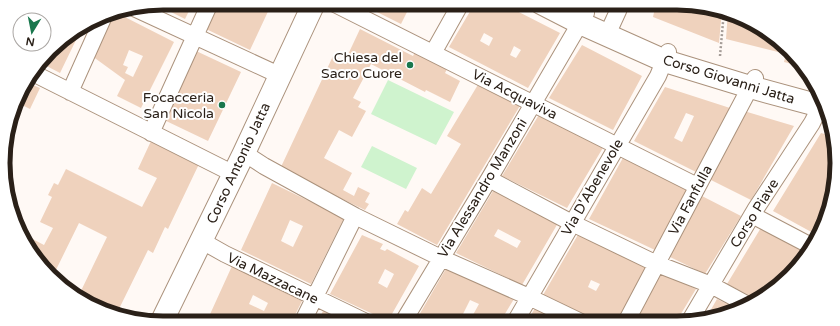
<svg xmlns="http://www.w3.org/2000/svg" width="840" height="326" font-family="'Varela Round',sans-serif">
<style>
.green{fill:#cff3ce}
.building{fill:#efd2bd;fill-rule:evenodd}
.lines{fill:none;stroke-linecap:round;stroke-linejoin:round}
.minor-casing{stroke:#ab927c;stroke-width:18}
.secondary-casing{stroke:#ab927c;stroke-width:24}
.path{stroke:#a59d98;stroke-width:2.5;stroke-dasharray:2 2;stroke-linecap:butt}
.minor{stroke:#fff;stroke-width:16}
.secondary{stroke:#fff;stroke-width:22}
.poi-dot{fill:#19774d;stroke:#fff;stroke-width:1.5}
.labels{text-anchor:middle;stroke-width:4;stroke-linejoin:round;paint-order:stroke}
.poi-label{font-size:14px;fill:#2a2018;stroke:#fff;text-anchor:end}
.street-label{font-size:14px;fill:#2a2018;stroke:#fff}
.rim{fill:none;stroke:#2a2018;stroke-width:5}
</style>
<rect width="100%" height="100%" fill="#fff9f5"/>
<path class="green" d="M388,80L454,112L436,145L371,114Z
M372,146L417,168L406,189L361,167Z"/>
<path class="building" d="M163,3H193L185,19L155,4Z
M218,3H272L250,50L206,29Z
M359,3H408L411,4L401,24Z
M475,3H501L560,33L528,88L449,47ZM484,33L493,38L489,46L480,41ZM514,46L521,50L516,58L510,55Z
M656,3H677L722,10L719,43L653,17Z
M728,11L782,43L800,66L784,62L786,54L726,39Z
M115,12L174,42L141,108L117,96L125,80L92,56ZM129,50L143,56L133,77L125,73L128,67L123,65Z
M360,29L413,56L416,50L448,67L445,73L460,81L450,102L426,90L425,92L371,64L353,98L361,102L358,107L366,111L352,137L339,130L324,158L352,173L343,190L354,196L358,187L370,193L365,202L369,204L365,210L280,169L333,56L345,61Z
M77,31L73,39L76,40L60,73L41,63L58,43Z
M582,45L642,76L613,130L549,98Z
M194,50L241,72L208,141L162,119Z
M26,82L40,88L30,109L18,103Z
M479,83L521,104L437,245L397,224L405,210L408,212L422,188L431,194L461,144L447,136Z
M665,87L730,108L696,172L634,141ZM686,113L694,116L682,142L674,138Z
M744,111L794,126L751,200L709,179Z
M540,113L604,146L567,208L502,176Z
M821,133L832,136L837,152L830,206L815,234L773,211Z
M151,141L199,164L168,229L165,227L153,253L148,250L116,315H112L78,297L107,237L79,223L53,276L30,252L23,234L44,245L53,228L40,222L52,197L48,195L54,183L58,185L66,169L142,207L157,178L138,169Z
M624,156L688,188L655,250L589,219Z
M272,183L344,218L311,284L241,250ZM290,220L303,226L293,247L281,241Z
M493,191L558,223L522,285L456,253ZM498,229L521,241L517,248L494,236Z
M700,195L741,216L705,274L668,256Z
M762,226L806,249L797,267L782,283L757,299L727,284Z
M579,233L648,266L618,322H599L543,295ZM591,280L600,284L596,291L588,287Z
M362,235L383,244L380,249L385,251L387,249L419,266L388,321L330,294ZM385,269L394,274L387,288L378,283Z
M232,266L302,301L291,323H206ZM253,295L268,303L264,311L249,304Z
M447,267L514,299L500,322H469L479,304L470,300L459,322H415Z
M659,272L696,289L676,322H634Z
M717,299L739,310L705,320Z
M535,308L565,322H527Z
M323,311L349,323H317Z"/>
<g class="lines">
<g class="minor-casing">
<path id="minor" d="M333,3L697,186
M134,8L279,75
M607,35L618,11L621,3
M433,53L461,3
M33,73L234,174
M70,92L104,16
M151,133L210,3
M244,153L264,166L355,216L441,258L529,297L581,322
M489,179L572,223L657,264L711,285L748,305
M752,215L813,247
M202,241L225,254L366,322
M403,322L489,179L586,13
M515,322L658,76L668,52
M626,322L755,78
M689,322L755,210L812,123L823,101
M302,323L355,216"/>
</g>
<g class="secondary-casing">
<path id="secondary" d="M541,3L580,23L665,61L750,87L824,107
M161,323L244,153L314,3"/>
</g>
<path class="path" d="M720,56L724,11
M186,317L193,321"/>
<use href="#minor" class="minor"/>
<use href="#secondary" class="secondary"/>
</g>
<g class="poi-dot">
<circle cx="410" cy="65" r="4"/>
<circle cx="222" cy="105" r="4"/>
</g>
<g class="labels">
<g class="poi-label">
<text x="402" y="62">Chiesa del<tspan x="402" dy="16">Sacro Cuore</tspan></text>
<text x="214" y="102">Focacceria<tspan x="214" dy="16">San Nicola</tspan></text>
</g>
<g class="street-label">
<text transform="translate(729 79) rotate(17)" y="5">Corso Giovanni Jatta</text>
<text transform="translate(515 94) rotate(27)" y="5">Via Acquaviva</text>
<text transform="translate(238 163) rotate(-65)" y="5">Corso Antonio Jatta</text>
<text transform="translate(592 187) rotate(-60)" y="5">Via D'Abenevole</text>
<text transform="translate(482 188) rotate(-59)" y="5">Via Alessandro Manzoni</text>
<text transform="translate(690 200) rotate(-62)" y="5">Via Fanfulla</text>
<text transform="translate(754 213) rotate(-58)" y="5">Corso Piave</text>
<text transform="translate(273 278) rotate(26)" y="5">Via Mazzacane</text>
</g>
</g>
<path d="M0 0H840V326H0ZM163 10H677A153 153 0 0 1 830 163V163A153 153 0 0 1 677 316H163A153 153 0 0 1 10 163V163A153 153 0 0 1 163 10Z" fill="#fff" fill-rule="evenodd"/>
<path class="rim" d="M163 10H677A153 153 0 0 1 830 163V163A153 153 0 0 1 677 316H163A153 153 0 0 1 10 163V163A153 153 0 0 1 163 10Z"/>
<g transform="translate(32 32) rotate(190)"><circle r="19" fill="#ffffff" stroke="#aaa6a3"/>
<path d="M0-3L7 15L0 10L-7 15Z" fill="#19774d"/>
<text y="-6" font-size="11" font-weight="bold" text-anchor="middle" fill="#2a2018">N</text>
</g>
</svg>
